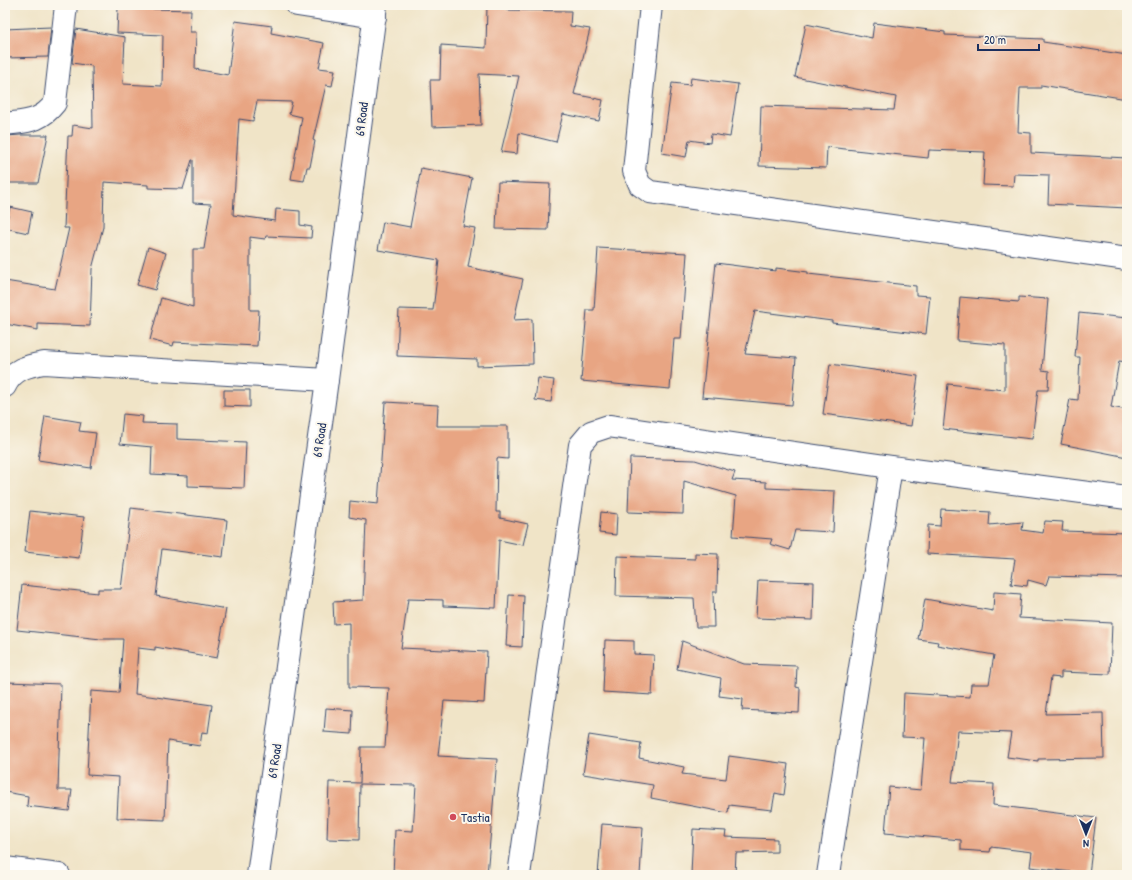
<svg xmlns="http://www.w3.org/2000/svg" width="1132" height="880" font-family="'Patrick Hand',sans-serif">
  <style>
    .building { fill: #e8a583 }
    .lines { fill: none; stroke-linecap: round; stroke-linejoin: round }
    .minor-casing { stroke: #3b4a6e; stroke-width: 24 }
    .minor { stroke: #fff; stroke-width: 22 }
    .poi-dot { fill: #d1495b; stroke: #fbf7ec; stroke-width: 1.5 }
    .labels { text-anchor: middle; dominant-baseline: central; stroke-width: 4; stroke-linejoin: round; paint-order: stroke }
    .street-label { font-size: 13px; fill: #1b2f5e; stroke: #fbf7ec }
    .poi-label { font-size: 13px; fill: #1b2f5e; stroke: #fbf7ec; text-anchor: start }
  </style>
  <rect width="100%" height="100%" fill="#fbf7ec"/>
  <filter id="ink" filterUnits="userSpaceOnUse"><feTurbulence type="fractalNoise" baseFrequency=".025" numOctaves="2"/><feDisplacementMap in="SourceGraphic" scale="8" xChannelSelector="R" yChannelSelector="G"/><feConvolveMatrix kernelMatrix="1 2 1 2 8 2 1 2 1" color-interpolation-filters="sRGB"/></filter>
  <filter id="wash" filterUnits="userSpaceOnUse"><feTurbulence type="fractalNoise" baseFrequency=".012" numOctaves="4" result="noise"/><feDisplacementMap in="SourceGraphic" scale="16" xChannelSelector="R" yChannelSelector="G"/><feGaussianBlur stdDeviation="0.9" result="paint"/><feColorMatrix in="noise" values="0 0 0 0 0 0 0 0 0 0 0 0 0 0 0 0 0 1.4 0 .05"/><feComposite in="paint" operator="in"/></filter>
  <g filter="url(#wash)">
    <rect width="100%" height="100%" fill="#f0e4c7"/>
    <g id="blocks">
      <g class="building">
        <path d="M 487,5 L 506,5 L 506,10 L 571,11 L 570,26 L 590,29 L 574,94 L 603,100 L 599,121 L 563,114 L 556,142 L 519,133 L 517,154 L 501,152 L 519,76 L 479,74 L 481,125 L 432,127 L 430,80 L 440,80 L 441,45 L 486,48 Z"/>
        <path d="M 118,8 L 191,10 L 190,32 L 196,32 L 195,69 L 228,75 L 235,21 L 272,26 L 271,33 L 324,43 L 319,68 L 335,70 L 332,86 L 326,85 L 313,140 L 315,141 L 310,167 L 307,167 L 304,181 L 291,179 L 302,117 L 289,114 L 292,102 L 257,101 L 253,121 L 239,119 L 233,215 L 275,221 L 276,209 L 300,211 L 300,225 L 312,227 L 311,238 L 266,236 L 265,239 L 250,237 L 250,310 L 259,310 L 257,346 L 174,342 L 173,346 L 150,340 L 161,298 L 193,307 L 193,249 L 204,249 L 211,204 L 193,203 L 193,160 L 192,160 L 183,189 L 148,188 L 148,185 L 104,182 L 103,227 L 92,269 L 90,326 L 38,324 L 38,330 L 5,324 L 5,281 L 55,289 L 69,228 L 64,228 L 68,136 L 72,136 L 73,125 L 93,128 L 92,66 L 72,63 L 76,29 L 125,37 L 123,84 L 162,86 L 163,35 L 117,33 Z"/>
        <path d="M 874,23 L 945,32 L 945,35 L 1043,39 L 1043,42 L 1127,55 L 1127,99 L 1041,85 L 1041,88 L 1020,88 L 1018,132 L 1031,133 L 1031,153 L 1127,158 L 1127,208 L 1048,204 L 1049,175 L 1014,174 L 1013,186 L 983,185 L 985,152 L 929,150 L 928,158 L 827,147 L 826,168 L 759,166 L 761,106 L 894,110 L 896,97 L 795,77 L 806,24 L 872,38 Z"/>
        <path d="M 51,27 L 48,57 L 5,58 L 5,29 Z"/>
        <path d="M 691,78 L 738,84 L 730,137 L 711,134 L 710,143 L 689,140 L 686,157 L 662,153 L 672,83 L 690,85 Z"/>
        <path d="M 20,135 L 48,135 L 38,183 L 5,183 L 6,136 Z"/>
        <path d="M 421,168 L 472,178 L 463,226 L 475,228 L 468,267 L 523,279 L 514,320 L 532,319 L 533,364 L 477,366 L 477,359 L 397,356 L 399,309 L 433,310 L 439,260 L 378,250 L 383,222 L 410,227 Z"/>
        <path d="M 498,182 L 550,184 L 548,230 L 496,229 Z"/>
        <path d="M 10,207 L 32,212 L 28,233 L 5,228 Z"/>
        <path d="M 148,247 L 166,253 L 155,290 L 137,285 Z"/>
        <path d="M 598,248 L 687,253 L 681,339 L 674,339 L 670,389 L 581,381 L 587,310 L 594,310 Z"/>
        <path d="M 716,263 L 776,271 L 776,268 L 808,272 L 808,274 L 916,286 L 916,295 L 930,296 L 926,334 L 832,323 L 832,321 L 755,311 L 745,354 L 796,358 L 792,405 L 702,397 Z"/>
        <path d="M 960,297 L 1019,302 L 1019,297 L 1048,299 L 1042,370 L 1049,371 L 1048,390 L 1038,390 L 1032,439 L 943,429 L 948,384 L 1005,390 L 1005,345 L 957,341 Z"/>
        <path d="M 1079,313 L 1127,318 L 1127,362 L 1119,361 L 1111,407 L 1127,410 L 1127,457 L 1061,444 L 1070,399 L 1078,400 L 1080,357 L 1075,357 Z"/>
        <path d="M 830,364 L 918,376 L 911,426 L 823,414 Z"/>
        <path d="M 538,378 L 554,380 L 551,402 L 535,400 Z"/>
        <path d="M 224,390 L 250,390 L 250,407 L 224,406 Z"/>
        <path d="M 385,402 L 438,405 L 437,426 L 508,426 L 508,459 L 497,458 L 496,512 L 500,512 L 500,518 L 528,524 L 523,545 L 499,540 L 496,608 L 443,606 L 443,600 L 408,599 L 401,648 L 487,652 L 484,703 L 444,701 L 438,756 L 497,759 L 487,875 L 393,875 L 395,830 L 413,831 L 416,785 L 360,784 L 359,840 L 327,839 L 329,782 L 360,783 L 361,747 L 385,747 L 389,688 L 349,687 L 349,623 L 334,624 L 333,602 L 363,600 L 366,520 L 349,517 L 350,501 L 378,504 Z"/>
        <path d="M 123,414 L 143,416 L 142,423 L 177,424 L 177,439 L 246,442 L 244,488 L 188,486 L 188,476 L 151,474 L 152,447 L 120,444 Z"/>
        <path d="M 45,416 L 81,422 L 79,431 L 96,433 L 91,468 L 38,460 Z"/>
        <path d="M 630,458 L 695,460 L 735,472 L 732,480 L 766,482 L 766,488 L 835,491 L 833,532 L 795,530 L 790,550 L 770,544 L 772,539 L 733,536 L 736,496 L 684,481 L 683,514 L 628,512 Z"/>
        <path d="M 131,508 L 227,520 L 223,557 L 162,549 L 156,596 L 226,609 L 217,658 L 155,647 L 155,650 L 138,648 L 135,694 L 212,705 L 208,733 L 202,732 L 200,746 L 168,741 L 165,820 L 117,818 L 119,777 L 87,775 L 91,691 L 119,693 L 123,639 L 101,639 L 17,630 L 22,585 L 98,593 L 98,589 L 121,589 Z"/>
        <path d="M 941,509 L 990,512 L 989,525 L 1023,522 L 1022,530 L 1043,533 L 1045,521 L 1063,522 L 1062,531 L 1127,533 L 1127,578 L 1049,576 L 1046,585 L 1028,580 L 1027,586 L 1011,584 L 1015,559 L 927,554 L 928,525 L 940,526 Z"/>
        <path d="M 30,511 L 84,517 L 79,558 L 25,552 Z"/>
        <path d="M 601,512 L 617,514 L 616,535 L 599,533 Z"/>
        <path d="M 695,553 L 718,554 L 717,592 L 713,592 L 714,627 L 696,627 L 694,598 L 616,596 L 617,556 L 695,559 Z"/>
        <path d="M 758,580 L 814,582 L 813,620 L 756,618 Z"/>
        <path d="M 994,592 L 1021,594 L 1019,618 L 1112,623 L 1110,674 L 1061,672 L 1061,678 L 1051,677 L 1046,714 L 1103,713 L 1104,758 L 1038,759 L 1038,761 L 1007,757 L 1011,733 L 958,731 L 952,782 L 994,784 L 993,805 L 1096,818 L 1089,874 L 1030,867 L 1032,852 L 991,847 L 990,852 L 961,850 L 961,840 L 885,833 L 889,787 L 921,790 L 925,738 L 902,737 L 904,693 L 970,697 L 971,684 L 989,684 L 994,655 L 937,645 L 938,642 L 918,639 L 925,599 L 993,611 Z"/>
        <path d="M 509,595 L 524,596 L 522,647 L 506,646 Z"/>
        <path d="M 605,640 L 634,641 L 634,654 L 654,655 L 652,695 L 603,692 Z"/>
        <path d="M 682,641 L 744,664 L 797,666 L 796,687 L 800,688 L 799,713 L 742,710 L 743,699 L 719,696 L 721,678 L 677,669 Z"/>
        <path d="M 7,682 L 61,684 L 58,790 L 72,790 L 69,811 L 27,806 L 28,796 L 5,792 Z"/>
        <path d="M 326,708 L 353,710 L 352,734 L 324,732 Z"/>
        <path d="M 589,735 L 641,743 L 639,758 L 684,767 L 682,774 L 726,779 L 729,756 L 788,764 L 784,795 L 775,793 L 772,810 L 729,805 L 728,813 L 651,798 L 653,785 L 583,774 Z"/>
        <path d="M 602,824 L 643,827 L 640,875 L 598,875 Z"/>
        <path d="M 693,829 L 726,831 L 725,837 L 777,839 L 777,852 L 736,853 L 735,875 L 691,875 Z"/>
      </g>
    </g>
  </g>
  <g filter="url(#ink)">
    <use href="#blocks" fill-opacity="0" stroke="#3b4a6e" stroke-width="1"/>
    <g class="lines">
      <g class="minor-casing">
        <g id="minor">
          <path d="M 297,5 L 375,17"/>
          <path d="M 651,5 L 634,171 L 640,185 L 650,192 L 1127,259"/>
          <path d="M 5,124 C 28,121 40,122 55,103 L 66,5"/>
          <path d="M 5,386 C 13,369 27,366 44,363 L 327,380"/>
          <path d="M 5,868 L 59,875"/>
          <path d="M 258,875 L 327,380 L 376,5"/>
          <path d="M 519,875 L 580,445 L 591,432 L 609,426 L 891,467 L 1127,498"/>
          <path d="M 828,875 L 891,467"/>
        </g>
      </g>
      <use href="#minor" class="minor"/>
    </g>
  </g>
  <circle class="poi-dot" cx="453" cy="817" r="4"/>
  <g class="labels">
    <g class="street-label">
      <text transform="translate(361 119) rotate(-83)">69 Road</text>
      <text transform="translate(319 440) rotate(-82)">69 Road</text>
      <text transform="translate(274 761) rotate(-82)">69 Road</text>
    </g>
    <g class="poi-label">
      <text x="461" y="817">Tastia</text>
    </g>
  </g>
  <rect width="1132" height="880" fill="none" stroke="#fbf7ec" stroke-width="20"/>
  <g transform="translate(1086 834) rotate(180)" stroke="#fbf7ec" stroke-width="3" paint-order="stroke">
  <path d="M0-3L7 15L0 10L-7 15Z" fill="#1b2f5e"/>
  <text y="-6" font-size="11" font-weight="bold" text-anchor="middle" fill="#1b2f5e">N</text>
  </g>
  <path d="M978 44v6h61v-6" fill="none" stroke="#1b2f5e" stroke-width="2"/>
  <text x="984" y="44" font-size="12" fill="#1b2f5e" stroke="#fbf7ec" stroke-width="3" paint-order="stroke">20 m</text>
</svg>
